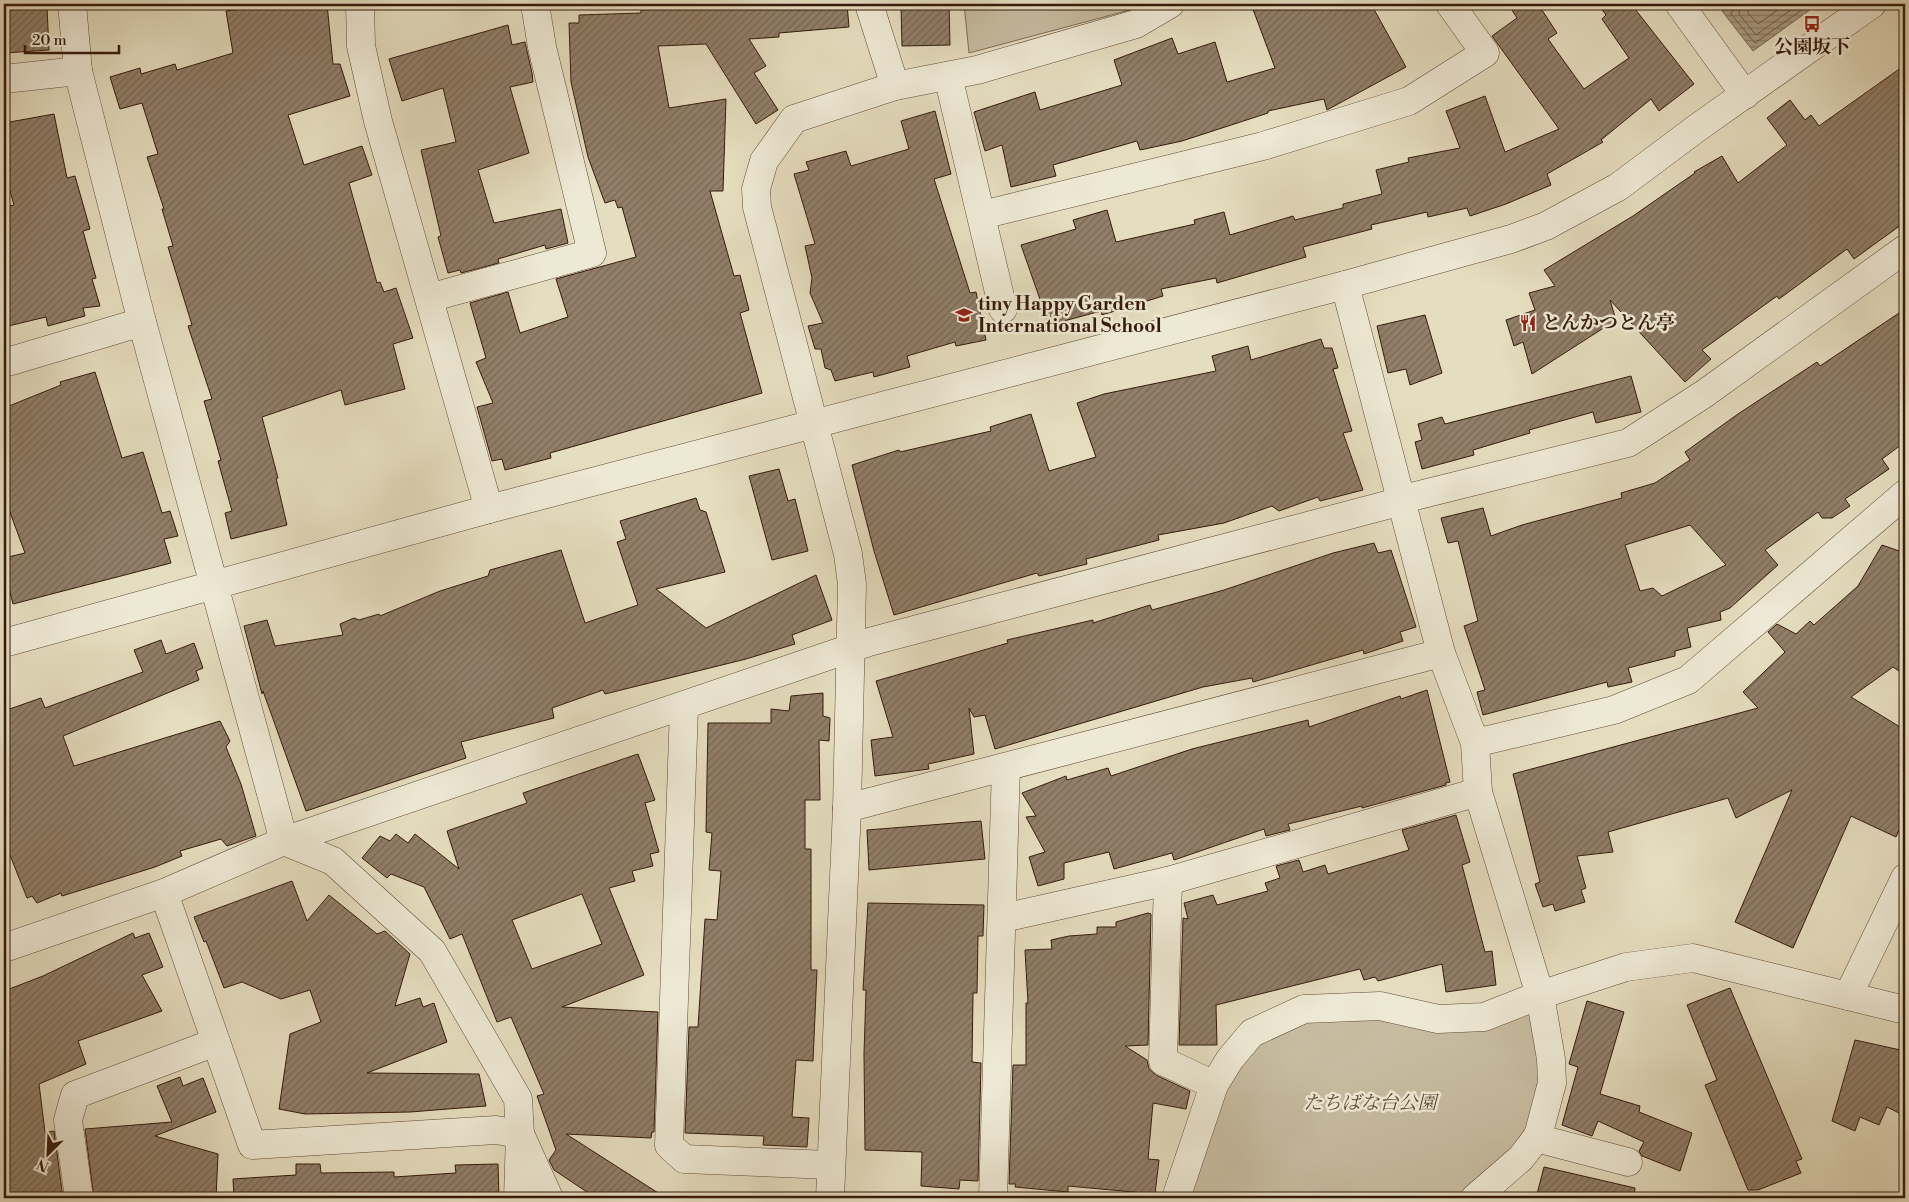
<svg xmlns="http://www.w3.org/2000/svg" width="1909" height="1202" font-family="'Libre Bodoni','Noto Serif JP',serif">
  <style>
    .green { fill: #c7bca1; stroke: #7e6b56 }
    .water { fill: url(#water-rules); stroke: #7b6753 }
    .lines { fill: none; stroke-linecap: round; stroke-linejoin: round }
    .shore { stroke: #6f5a47; stroke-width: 1 }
    .building { fill: url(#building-hatch); stroke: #351a0c; fill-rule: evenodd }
    .minor-casing { stroke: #614b39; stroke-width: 29 }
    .minor { stroke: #eee9d5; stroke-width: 28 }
    .labels { text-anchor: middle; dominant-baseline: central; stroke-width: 5; stroke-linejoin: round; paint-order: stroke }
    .poi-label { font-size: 19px; font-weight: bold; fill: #351a0c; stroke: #eee9d5; text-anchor: start }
    .park-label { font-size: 19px; font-style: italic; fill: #614b39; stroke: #eee9d5 }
  </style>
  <defs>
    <pattern id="water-rules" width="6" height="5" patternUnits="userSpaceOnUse" patternTransform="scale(1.25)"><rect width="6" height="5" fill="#a99b82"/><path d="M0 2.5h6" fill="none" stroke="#8a7e69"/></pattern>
    <pattern id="building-hatch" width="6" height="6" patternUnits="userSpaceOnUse" patternTransform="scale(1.25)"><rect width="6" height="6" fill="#917f69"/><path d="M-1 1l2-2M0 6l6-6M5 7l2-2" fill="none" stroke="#776755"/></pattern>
  </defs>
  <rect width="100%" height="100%" fill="#e5ddbf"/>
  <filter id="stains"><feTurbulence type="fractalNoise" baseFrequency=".004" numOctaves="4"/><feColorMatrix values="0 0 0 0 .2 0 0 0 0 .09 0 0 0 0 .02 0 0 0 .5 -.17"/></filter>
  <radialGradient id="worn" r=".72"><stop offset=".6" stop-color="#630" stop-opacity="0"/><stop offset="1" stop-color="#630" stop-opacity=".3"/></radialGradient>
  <g class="green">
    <path d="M 964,4 L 1141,4 L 1130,10 L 969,53 Z"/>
    <path d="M 1540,995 L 1538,1136 L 1475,1198 L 1176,1198 L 1230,1059 L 1304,1009 L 1438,1019 Z"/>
  </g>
  <path class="water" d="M 1732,4 L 1818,4 L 1753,51 L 1722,11 Z"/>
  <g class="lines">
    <g class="shore">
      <path d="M 1735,4 L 1731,14 L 1755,43 L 1810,4"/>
      <path d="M 1741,4 L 1739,14 L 1756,35 L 1799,4"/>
      <path d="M 1749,4 L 1748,13 L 1758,24 L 1786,4"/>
    </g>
  </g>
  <g class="building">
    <path d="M 274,4 L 327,4 L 333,64 L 340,64 L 350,96 L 288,115 L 304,165 L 362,146 L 372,175 L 349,183 L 377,283 L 380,282 L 384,292 L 396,288 L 413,338 L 393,344 L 405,389 L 345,405 L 341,390 L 262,417 L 278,478 L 276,478 L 287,525 L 231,539 L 225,513 L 232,511 L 218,461 L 221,460 L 204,401 L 212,399 L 188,326 L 192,325 L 168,247 L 173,246 L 162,209 L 164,209 L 147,157 L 158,154 L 142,103 L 120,109 L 110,77 L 140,68 L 141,74 L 175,64 L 177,70 L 233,53 L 226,11 Z"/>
    <path d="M 653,4 L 847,4 L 849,27 L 779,33 L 779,37 L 749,39 L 766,66 L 754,73 L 778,110 L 756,124 L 706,44 L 658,46 L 669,108 L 726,99 L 723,191 L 710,191 L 734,276 L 740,275 L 749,310 L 740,313 L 762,393 L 550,453 L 551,458 L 505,470 L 502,459 L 492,461 L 477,407 L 493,403 L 476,362 L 486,358 L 470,303 L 508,292 L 520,333 L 568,317 L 556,279 L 636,257 L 622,207 L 618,208 L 615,200 L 605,203 L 588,157 L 571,82 L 569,23 L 579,23 L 579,15 L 641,13 L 641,10 L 654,9 Z"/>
    <path d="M 1251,4 L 1371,4 L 1406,67 L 1327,110 L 1324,99 L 1268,111 L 1268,113 L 1182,141 L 1140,150 L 1137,141 L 1053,165 L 1056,176 L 1011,187 L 1002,145 L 985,151 L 974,112 L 1035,92 L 1040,110 L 1122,85 L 1114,60 L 1172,38 L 1178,54 L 1215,42 L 1227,82 L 1275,68 Z"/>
    <path d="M 1508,4 L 1538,4 L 1557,33 L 1548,39 L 1584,89 L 1629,58 L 1602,19 L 1606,15 L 1598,4 L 1631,4 L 1694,84 L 1659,111 L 1651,99 L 1601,140 L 1603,142 L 1547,174 L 1551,185 L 1506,204 L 1470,216 L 1467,208 L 1428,217 L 1427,212 L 1371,225 L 1372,229 L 1303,247 L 1306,257 L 1217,283 L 1216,278 L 1161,289 L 1163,296 L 1102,315 L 1101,311 L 1049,325 L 1021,245 L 1076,229 L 1073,220 L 1107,210 L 1116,242 L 1195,224 L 1194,220 L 1224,212 L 1230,235 L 1293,216 L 1295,220 L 1343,208 L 1343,204 L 1382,194 L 1376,170 L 1409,162 L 1408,158 L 1460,148 L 1446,111 L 1485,96 L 1505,152 L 1559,129 L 1492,36 L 1517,18 Z"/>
    <path d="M 949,5 L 950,45 L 902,46 L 901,6 Z"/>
    <path d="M 47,7 L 49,50 L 4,53 L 4,10 Z"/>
    <path d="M 508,25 L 512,45 L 525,42 L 532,73 L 533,82 L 510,87 L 529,153 L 478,170 L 494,223 L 561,209 L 568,243 L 546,249 L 545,245 L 498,259 L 499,263 L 461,273 L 460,270 L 448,273 L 438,237 L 441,236 L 421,150 L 456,142 L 443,88 L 402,101 L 389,59 Z"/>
    <path d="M 1905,65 L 1905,222 L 1854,259 L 1847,249 L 1779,299 L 1777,296 L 1702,350 L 1711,359 L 1685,382 L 1610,300 L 1616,320 L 1532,374 L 1523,342 L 1514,346 L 1506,320 L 1535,310 L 1529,293 L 1555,286 L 1544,270 L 1633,216 L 1695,173 L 1694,172 L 1722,156 L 1738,183 L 1787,145 L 1767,118 L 1790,100 L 1805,120 L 1811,115 L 1819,126 Z"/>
    <path d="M 935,111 L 951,174 L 934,179 L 970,293 L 976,292 L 986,340 L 956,346 L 955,342 L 907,356 L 910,367 L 874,377 L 873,372 L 835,381 L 831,370 L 825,368 L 821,349 L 815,349 L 808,326 L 823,323 L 810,293 L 812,278 L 805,246 L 815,244 L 794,174 L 809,170 L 806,162 L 846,151 L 851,166 L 909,149 L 901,121 Z"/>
    <path d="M 54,114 L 67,178 L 75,176 L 90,229 L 83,231 L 96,278 L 92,279 L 100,306 L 83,308 L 85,316 L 48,326 L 46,317 L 4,327 L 4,207 L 14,205 L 5,174 L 10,172 L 4,139 L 4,123 Z"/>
    <path d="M 1905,309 L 1905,442 L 1882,459 L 1889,469 L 1845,499 L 1850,506 L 1832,518 L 1822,518 L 1818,512 L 1765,550 L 1778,565 L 1730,608 L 1720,612 L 1721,620 L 1687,628 L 1691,647 L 1675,651 L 1675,656 L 1628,668 L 1632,682 L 1608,687 L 1607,682 L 1483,715 L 1477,692 L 1485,690 L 1464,626 L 1478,621 L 1458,541 L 1448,543 L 1441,518 L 1483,508 L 1491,536 L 1522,525 L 1622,498 L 1621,493 L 1655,483 L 1690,460 L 1685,452 L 1738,414 L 1817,362 L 1820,366 ZM 1690,525 L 1726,565 L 1662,596 L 1653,588 L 1640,591 L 1625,545 Z"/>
    <path d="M 1425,315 L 1442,373 L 1410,385 L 1406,369 L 1388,373 L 1377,326 Z"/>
    <path d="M 1321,339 L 1324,348 L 1332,348 L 1338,368 L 1333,369 L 1352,431 L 1343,433 L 1363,490 L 1320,501 L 1318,497 L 1279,511 L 1272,506 L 1224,523 L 1158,535 L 1159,540 L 1086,559 L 1087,564 L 1039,576 L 1037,573 L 894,615 L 874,551 L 852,465 L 899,450 L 900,452 L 991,431 L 990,427 L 1031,414 L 1049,471 L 1096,457 L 1077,403 L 1104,394 L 1216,371 L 1212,356 L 1248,346 L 1251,360 Z"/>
    <path d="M 95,372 L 122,458 L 143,452 L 162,513 L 170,511 L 178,536 L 164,539 L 171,563 L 13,604 L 4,568 L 4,558 L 25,553 L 4,496 L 4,408 L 61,385 L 60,382 Z"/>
    <path d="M 1631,376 L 1641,412 L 1596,423 L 1593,412 L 1529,430 L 1530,433 L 1473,450 L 1474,455 L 1422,469 L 1415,442 L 1422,440 L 1418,424 L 1442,417 L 1445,424 Z"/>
    <path d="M 779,469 L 788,501 L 795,499 L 808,551 L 772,560 L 749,476 Z"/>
    <path d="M 696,498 L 700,510 L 706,512 L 725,572 L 656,589 L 706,628 L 816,575 L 832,620 L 792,635 L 795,644 L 746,659 L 605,694 L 603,690 L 552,708 L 554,718 L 461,742 L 466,758 L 306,811 L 263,691 L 262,694 L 244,626 L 267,620 L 275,646 L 343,635 L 340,624 L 354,618 L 359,620 L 379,614 L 380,616 L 440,591 L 488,576 L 490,570 L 561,550 L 585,623 L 638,605 L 617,542 L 626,539 L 620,521 Z"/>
    <path d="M 1374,543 L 1378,553 L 1391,550 L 1416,627 L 1400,632 L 1403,641 L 1364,654 L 1363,650 L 1253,682 L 1252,678 L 1203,687 L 995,749 L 985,715 L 974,717 L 969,708 L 974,754 L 928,764 L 929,769 L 875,776 L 871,740 L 893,737 L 876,681 L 1008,643 L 1007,640 L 1093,620 L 1093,623 L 1150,605 L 1152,610 L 1224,590 L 1333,553 Z"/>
    <path d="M 1882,545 L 1905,553 L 1905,675 L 1893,667 L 1851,697 L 1905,730 L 1905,817 L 1896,837 L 1851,816 L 1793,948 L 1735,922 L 1792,790 L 1736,818 L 1728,798 L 1608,832 L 1613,852 L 1577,856 L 1586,888 L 1581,890 L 1585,902 L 1555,911 L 1553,904 L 1543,907 L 1535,884 L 1540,882 L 1513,774 L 1758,708 L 1743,692 L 1785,652 L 1768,632 L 1777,624 L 1796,634 L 1810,621 L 1814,625 L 1858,586 Z"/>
    <path d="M 161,640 L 166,654 L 194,643 L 203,668 L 196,671 L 199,680 L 63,736 L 74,766 L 220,721 L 230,741 L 226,747 L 241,784 L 256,836 L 227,846 L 221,839 L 180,851 L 182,856 L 155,867 L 62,896 L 61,893 L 37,903 L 32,896 L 27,898 L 4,840 L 4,711 L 41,698 L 45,708 L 143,672 L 134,650 Z"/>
    <path d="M 1427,690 L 1450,782 L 1446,783 L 1446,785 L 1362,808 L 1362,806 L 1288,824 L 1290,830 L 1266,836 L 1264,829 L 1174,860 L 1172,853 L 1114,869 L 1109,852 L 1064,863 L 1064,879 L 1038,886 L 1029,857 L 1045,852 L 1026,817 L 1036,816 L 1022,793 L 1066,776 L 1067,780 L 1108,768 L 1111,776 L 1192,749 L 1308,720 L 1309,727 L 1400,696 L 1401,699 Z"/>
    <path d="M 823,693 L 823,716 L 830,718 L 829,741 L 819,740 L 820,800 L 805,800 L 805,849 L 811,849 L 811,970 L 817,970 L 813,1061 L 796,1060 L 792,1117 L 809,1118 L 807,1147 L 763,1145 L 764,1136 L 685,1133 L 689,1027 L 698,1027 L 705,919 L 717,920 L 721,871 L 709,870 L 712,833 L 706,832 L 708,723 L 771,723 L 771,709 L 789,711 L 791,696 Z"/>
    <path d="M 638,754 L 655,800 L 645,803 L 659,852 L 650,854 L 653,866 L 632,871 L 635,881 L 609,888 L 644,975 L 562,1007 L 658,1012 L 654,1132 L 652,1132 L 651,1138 L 566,1134 L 666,1198 L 596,1198 L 554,1170 L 549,1160 L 556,1150 L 537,1096 L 544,1094 L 511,1017 L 497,1022 L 462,934 L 450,939 L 424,887 L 391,874 L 387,878 L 362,858 L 380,836 L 390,841 L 396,834 L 408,843 L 415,834 L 459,869 L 447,831 L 527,803 L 523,793 ZM 582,894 L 602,944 L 532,969 L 512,920 Z"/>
    <path d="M 1456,815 L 1470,862 L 1462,865 L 1485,952 L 1492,951 L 1496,985 L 1446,992 L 1442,964 L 1378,981 L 1375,977 L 1364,980 L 1360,969 L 1216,1005 L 1217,1045 L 1179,1045 L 1183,918 L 1188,919 L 1184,903 L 1213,895 L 1217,905 L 1268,891 L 1265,883 L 1280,878 L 1276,866 L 1299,860 L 1303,872 L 1325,865 L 1328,874 L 1409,850 L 1402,830 Z"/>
    <path d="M 981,821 L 985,859 L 869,870 L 867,830 Z"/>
    <path d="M 292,881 L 307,921 L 329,895 L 377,934 L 385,931 L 410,954 L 395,1006 L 420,998 L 423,1007 L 434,1003 L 447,1042 L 367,1073 L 479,1074 L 486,1106 L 410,1112 L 305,1114 L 279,1109 L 290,1034 L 321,1022 L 310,990 L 281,999 L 242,982 L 224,988 L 206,941 L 204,942 L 194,917 Z"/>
    <path d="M 868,903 L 984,905 L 983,936 L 978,936 L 977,993 L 973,993 L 972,1062 L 981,1063 L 978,1181 L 960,1180 L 959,1189 L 921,1186 L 922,1152 L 865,1150 L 864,1054 L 866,990 L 863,990 Z"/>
    <path d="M 1148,913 L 1151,914 L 1148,1045 L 1125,1046 L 1147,1060 L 1149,1069 L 1156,1075 L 1190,1091 L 1186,1109 L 1153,1103 L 1148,1159 L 1159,1160 L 1155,1194 L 1068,1186 L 1068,1192 L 1015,1187 L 1016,1184 L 1009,1184 L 1013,1065 L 1026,1065 L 1026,1003 L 1028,1003 L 1025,950 L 1052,949 L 1051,940 L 1069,936 L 1097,934 L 1097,927 L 1116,927 L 1116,922 Z"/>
    <path d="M 133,933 L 135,938 L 149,933 L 163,967 L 142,975 L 162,1011 L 78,1041 L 86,1064 L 39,1084 L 45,1132 L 54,1131 L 63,1198 L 9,1198 L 4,1165 L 4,991 L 43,976 Z"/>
    <path d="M 1730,988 L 1802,1159 L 1796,1161 L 1801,1173 L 1758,1190 L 1748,1190 L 1705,1085 L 1717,1080 L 1687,1005 Z"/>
    <path d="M 1587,1001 L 1624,1012 L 1600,1094 L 1640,1106 L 1639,1112 L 1692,1133 L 1680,1171 L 1642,1156 L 1639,1151 L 1644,1142 L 1598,1121 L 1592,1136 L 1562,1125 L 1578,1067 L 1569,1064 Z"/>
    <path d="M 1855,1040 L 1905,1051 L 1905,1116 L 1887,1107 L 1879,1125 L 1860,1117 L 1855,1131 L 1832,1121 Z"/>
    <path d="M 180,1077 L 183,1086 L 203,1078 L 216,1112 L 155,1136 L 218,1154 L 216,1198 L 94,1198 L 85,1129 L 172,1122 L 157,1086 Z"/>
    <path d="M 296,1164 L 320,1164 L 321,1173 L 394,1172 L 394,1177 L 456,1173 L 455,1165 L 498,1164 L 499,1198 L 234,1198 L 233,1179 L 296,1175 Z"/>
    <path d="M 1544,1167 L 1635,1188 L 1634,1198 L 1536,1198 Z"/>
  </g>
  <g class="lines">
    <g class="minor-casing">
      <g id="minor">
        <path d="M 72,4 L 78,71 L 142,322 L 284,841 L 333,861 L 432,951 L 518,1099 L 520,1134 L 518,1198"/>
        <path d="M 360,4 L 361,46 L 378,121 L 489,509"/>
        <path d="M 869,4 L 895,86"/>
        <path d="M 1682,4 L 1680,5 L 1745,95"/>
        <path d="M 948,76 L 1003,309"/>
        <path d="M 4,79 L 78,71"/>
        <path d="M 982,215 L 1263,146 L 1409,101 L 1485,53 L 1450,4"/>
        <path d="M 1345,285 L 1441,653 L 1475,743 L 1478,792 L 1540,995 L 1551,1059 L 1552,1083 L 1538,1136 L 1521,1158 L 1475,1198"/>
        <path d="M 429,298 L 592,253 L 542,47 L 535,4"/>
        <path d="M 4,363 L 142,322"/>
        <path d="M 4,643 L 489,509 L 1345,285 L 1511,239 L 1546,226 L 1618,187 L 1697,128 L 1872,4"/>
        <path d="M 684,707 L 669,1145 L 684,1159 L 831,1165"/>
        <path d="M 1475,743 L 1614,710 L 1688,680 L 1905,494"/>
        <path d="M 847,808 L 1441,653"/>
        <path d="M 1168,881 L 1163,1061 L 1214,1085"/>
        <path d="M 164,893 L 252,1145 L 496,1130 L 520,1134 L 549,1198"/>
        <path d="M 1003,918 L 1168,881 L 1478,792"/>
        <path d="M 4,948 L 164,893 L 284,841 L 869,642 L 1402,501 L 1415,496 L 1628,443 L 1704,394 L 1905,249"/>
        <path d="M 1848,996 L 1905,878"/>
        <path d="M 1536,1138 L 1628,1162"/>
        <path d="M 79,1198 L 68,1120 L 75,1095 L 216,1042"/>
        <path d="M 830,1198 L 847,808 L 852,584 L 848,554 L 757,207 L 756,189 L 764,161 L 794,119 L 895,86 L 977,70 L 1136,24 L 1170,4"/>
        <path d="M 993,1198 L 1006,767"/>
        <path d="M 1176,1198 L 1214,1085 L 1230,1059 L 1252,1033 L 1304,1009 L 1380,1006 L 1438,1019 L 1484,1017 L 1540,995 L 1626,967 L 1693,958 L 1905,1010"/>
      </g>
    </g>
    <use href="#minor" class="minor"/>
  </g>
  <defs>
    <g id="bus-bare" transform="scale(1.35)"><path d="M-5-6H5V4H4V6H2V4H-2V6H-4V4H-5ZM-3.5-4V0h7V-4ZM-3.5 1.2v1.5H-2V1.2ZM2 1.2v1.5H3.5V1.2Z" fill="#8f2418" stroke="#eee9d5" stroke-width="2.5" paint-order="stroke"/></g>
    <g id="school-bare" transform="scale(1.35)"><path d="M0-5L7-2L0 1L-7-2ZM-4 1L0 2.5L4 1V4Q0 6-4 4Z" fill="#8f2418" stroke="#eee9d5" stroke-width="2.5" paint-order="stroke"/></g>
    <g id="restaurant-bare" transform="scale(1.35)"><path d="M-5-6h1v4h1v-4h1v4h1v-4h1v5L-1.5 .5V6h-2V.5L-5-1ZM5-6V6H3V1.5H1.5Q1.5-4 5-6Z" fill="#8f2418" stroke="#eee9d5" stroke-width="2.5" paint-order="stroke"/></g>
  </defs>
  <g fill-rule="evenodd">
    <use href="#bus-bare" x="1812" y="24"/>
    <use href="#school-bare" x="964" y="315"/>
    <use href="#restaurant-bare" x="1528" y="323"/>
  </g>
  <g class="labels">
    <g class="poi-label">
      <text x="1812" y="47" text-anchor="middle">公園坂下</text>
      <text x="978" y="304">tiny Happy Garden<tspan x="978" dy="22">International School</tspan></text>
      <text x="1542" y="323">とんかつとん亭</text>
    </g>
    <g class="park-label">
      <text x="1370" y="1103">たちばな台公園</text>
    </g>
  </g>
  <rect width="1909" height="1202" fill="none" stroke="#e5ddbf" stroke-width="20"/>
  <rect x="5" y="5" width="1899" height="1192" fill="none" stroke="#351a0c" stroke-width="2.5"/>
  <rect x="10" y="10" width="1889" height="1182" fill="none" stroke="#351a0c"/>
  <g transform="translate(48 1154) rotate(204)" stroke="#eee9d5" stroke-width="4" paint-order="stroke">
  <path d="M0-4L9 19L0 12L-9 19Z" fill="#351a0c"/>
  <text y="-8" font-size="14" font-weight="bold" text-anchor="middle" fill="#351a0c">N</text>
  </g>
  <path d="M25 45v8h94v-8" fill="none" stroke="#351a0c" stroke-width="2.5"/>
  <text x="32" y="45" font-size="15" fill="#351a0c" stroke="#eee9d5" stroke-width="4" paint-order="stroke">20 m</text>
  <rect width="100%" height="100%" filter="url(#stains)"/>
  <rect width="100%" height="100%" fill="url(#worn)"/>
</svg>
